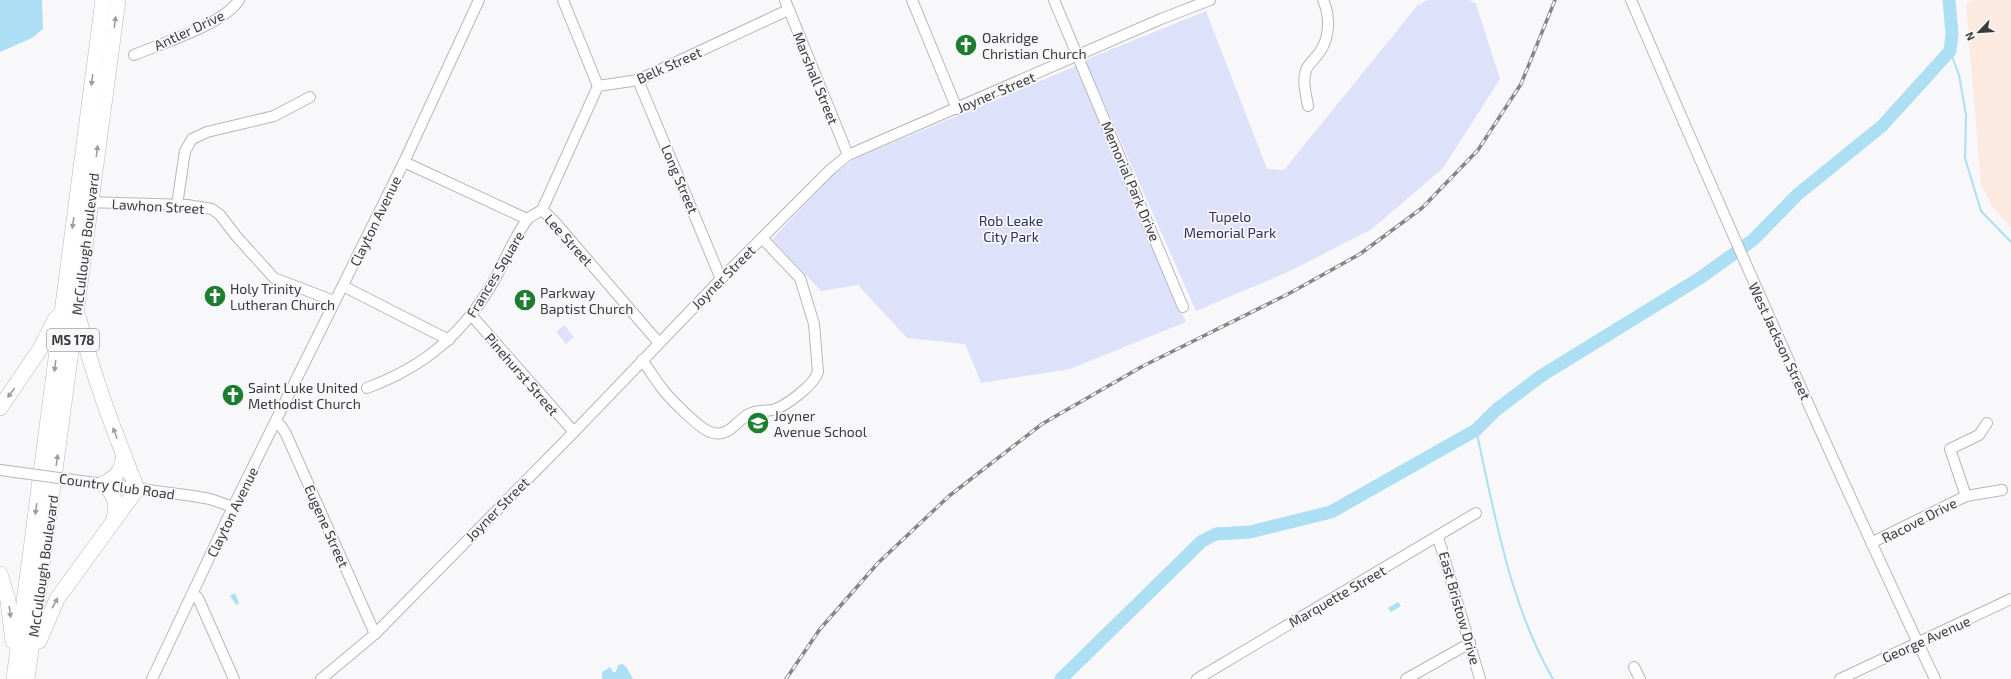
<svg xmlns="http://www.w3.org/2000/svg" width="2011" height="679" font-family="'Exo 2',sans-serif">
  <style>
    .industrial { fill: #fceae0 }
    .green { fill: #dee1fa }
    .water { fill: #addff4 }
    .lines { fill: none; stroke-linecap: round; stroke-linejoin: round }
    .stream { stroke: #addff4; stroke-width: 2 }
    .river { stroke: #addff4; stroke-width: 13 }
    .minor-casing { stroke: #b7b7b9; stroke-width: 12 }
    .highway-casing { stroke: #b7b7b9; stroke-width: 16 }
    .minor { stroke: #fff; stroke-width: 10 }
    .highway { stroke: #fff; stroke-width: 15 }
    .rail-casing { stroke: #858586; stroke-width: 3.5 }
    .rail { stroke: #f8f8fa; stroke-width: 2; stroke-dasharray: 6; stroke-linecap: butt }
    .minor-bridge-casing { stroke: #b7b7b9; stroke-width: 12; stroke-linecap: butt }
    .minor-bridge { stroke: #fff; stroke-width: 10 }
    .oneway { fill: #9c9d9d }
    .labels { text-anchor: middle; dominant-baseline: central; stroke-width: 3.5; stroke-linejoin: round; paint-order: stroke }
    .shield { fill: #f8f8fa; stroke: #737474; stroke-width: 1 }
    .shield-label { font-size: 13px; font-weight: bold; fill: #3a3b3b }
    .street-label { font-size: 14px; fill: #3a3b3b; stroke: #f8f8fa }
    .poi-label { font-size: 14px; fill: #3a3b3b; stroke: #f8f8fa; text-anchor: start }
    .park-label { font-size: 14px; fill: #2d2e61; stroke: #f8f8fa }
  </style>
  <rect width="100%" height="100%" fill="#f8f8fa"/>
  <path class="industrial" d="M 1974,0 L 2011,0 L 2011,228 L 1992,206 L 1981,184 L 1966,4 Z"/>
  <g class="green">
    <path d="M 1428,0 L 1469,0 L 1476,4 L 1500,79 L 1443,168 L 1372,229 L 1290,271 L 1196,311 L 1085,60 L 1206,11 L 1267,169 L 1284,170 L 1417,6 Z"/>
    <path d="M 1076,66 L 1186,322 L 1070,369 L 981,383 L 965,344 L 907,338 L 858,285 L 821,291 L 772,239 L 832,176 L 854,159 Z"/>
    <path d="M 564,325 L 574,337 L 566,344 L 556,332 Z"/>
  </g>
  <g class="water">
    <path d="M 0,0 L 42,0 L 43,29 L 32,38 L 0,52 Z"/>
    <path d="M 235,593 L 239,603 L 236,605 L 230,596 Z"/>
    <path d="M 1398,602 L 1401,606 L 1391,612 L 1388,608 Z"/>
    <path d="M 623,664 L 627,668 L 633,679 L 602,679 L 602,672 L 610,667 L 613,672 L 616,672 L 618,665 Z"/>
  </g>
  <g class="lines">
    <g class="stream">
      <path d="M 1950,51 L 1959,75 L 1966,115 L 1965,158 L 1981,211 L 2011,242"/>
      <path d="M 1476,430 C 1495,514 1509,603 1553,679"/>
    </g>
    <path class="river" d="M 1061,679 L 1202,541 L 1216,534 L 1250,532 L 1331,512 L 1476,430 L 1496,410 L 1541,376 L 1700,278 L 1753,240 L 1798,194 L 1882,126 L 1950,51 L 1952,34 L 1949,0"/>
    <g class="minor-casing">
      <g id="minor">
        <path d="M 563,0 L 598,86"/>
        <path d="M 785,0 L 848,155"/>
        <path d="M 912,0 L 957,109"/>
        <path d="M 1054,0 L 1183,307"/>
        <path d="M 1631,0 C 1729,228 1829,455 1935,679"/>
        <path d="M 134,55 C 162,43 223,25 239,0"/>
        <path d="M 638,80 L 721,279"/>
        <path d="M 1308,106 C 1306,94 1302,82 1306,70 C 1309,63 1317,57 1321,50 C 1330,36 1330,15 1323,0"/>
        <path d="M 404,162 L 527,219"/>
        <path d="M 85,202 L 187,205 L 212,209 L 220,215 L 237,237 L 274,278 L 334,301"/>
        <path d="M 177,205 L 185,151 L 192,139 L 207,132 L 274,116 L 310,97"/>
        <path d="M 542,210 L 554,221 L 659,343"/>
        <path d="M 343,286 L 449,340"/>
        <path d="M 472,316 L 574,432"/>
        <path d="M 642,360 C 649,369 654,378 661,387 C 668,397 699,428 710,432 C 728,439 736,421 749,414 C 758,409 767,412 776,409 C 788,404 814,385 818,372 L 814,324 L 800,278 L 762,238"/>
        <path d="M 367,388 C 426,366 464,333 495,279 C 504,262 516,234 527,220 C 530,216 537,213 542,210 L 598,86 L 638,80 L 788,10"/>
        <path d="M 276,421 L 281,426 L 286,434 L 375,634"/>
        <path d="M 0,470 L 15,472"/>
        <path d="M 81,481 L 193,496 L 210,499 L 233,507"/>
        <path d="M 1966,496 L 1950,449 L 1979,435 L 1987,423"/>
        <path d="M 1438,537 L 1480,679"/>
        <path d="M 1871,543 L 1966,496 L 2002,490"/>
        <path d="M 193,594 L 198,598 L 234,679"/>
        <path d="M 1634,667 L 1640,679"/>
        <path d="M 152,679 L 233,507 L 404,162 L 479,0"/>
        <path d="M 321,679 L 375,634 L 574,432 L 721,279 L 830,170 L 848,155 L 1161,19 L 1210,0"/>
        <path d="M 1197,679 L 1476,513"/>
        <path d="M 1406,679 L 1470,643"/>
        <path d="M 1840,679 L 2011,599"/>
      </g>
    </g>
    <g class="highway-casing">
      <g id="highway">
        <path d="M 0,408 L 40,349 L 56,318"/>
        <path d="M 114,519 C 118,503 115,495 103,484 C 117,477 122,471 124,455"/>
        <path d="M 0,574 L 8,600 L 13,641"/>
        <path d="M 39,641 L 57,599 L 137,489 C 115,433 93,377 79,319"/>
        <path d="M 14,679 L 103,0"/>
        <path d="M 27,679 L 118,0"/>
      </g>
    </g>
    <use href="#minor" class="minor"/>
    <use href="#highway" class="highway"/>
    <g class="rail-casing">
      <path id="rail" d="M 786,679 L 820,629 L 878,563 L 949,496 L 1042,424 L 1143,366 L 1290,293 L 1360,254 L 1422,208 L 1478,150 L 1521,84 L 1555,0"/>
    </g>
    <use href="#rail" class="rail"/>
    <g class="minor-bridge-casing">
      <path id="minor-bridge" d="M 15,472 L 81,481"/>
    </g>
    <use href="#minor-bridge" class="minor-bridge"/>
  </g>
  <defs><path id="oneway-solid" d="M-6-.8H1V-3.2L6.5 0L1 3.2V.8H-6Z"/></defs>
  <g class="oneway">
    <use href="#oneway-solid" transform="translate(115 22) rotate(-82)"/>
    <use href="#oneway-solid" transform="translate(92 80) rotate(98)"/>
    <use href="#oneway-solid" transform="translate(97 151) rotate(-83)"/>
    <use href="#oneway-solid" transform="translate(73 223) rotate(98)"/>
    <use href="#oneway-solid" transform="translate(55 366) rotate(97)"/>
    <use href="#oneway-solid" transform="translate(11 393) rotate(126)"/>
    <use href="#oneway-solid" transform="translate(115 433) rotate(-111)"/>
    <use href="#oneway-solid" transform="translate(57 460) rotate(-82)"/>
    <use href="#oneway-solid" transform="translate(36 509) rotate(97)"/>
    <use href="#oneway-solid" transform="translate(55 603) rotate(-61)"/>
    <use href="#oneway-solid" transform="translate(10 612) rotate(82)"/>
  </g>
  <defs>
    <g id="church-disc" transform="scale(1.15)"><circle r="9.5" fill="#1e7e2f" stroke="#f8f8fa"/><path d="M-1.2-6h2.4v3.5h3.3v2.4h-3.3V6h-2.4V-.1h-3.3v-2.4h3.3Z" fill="#fff"/></g>
    <g id="school-disc" transform="scale(1.15)"><circle r="9.5" fill="#1e7e2f" stroke="#f8f8fa"/><path d="M0-5L7-2L0 1L-7-2ZM-4 1L0 2.5L4 1V4Q0 6-4 4Z" fill="#fff"/></g>
  </defs>
  <g fill-rule="evenodd">
    <use href="#church-disc" x="966" y="45"/>
    <use href="#church-disc" x="215" y="296"/>
    <use href="#church-disc" x="525" y="300"/>
    <use href="#church-disc" x="233" y="395"/>
    <use href="#school-disc" x="758" y="423"/>
  </g>
  <g class="labels">
    <rect class="shield" x="47" y="329" width="52" height="22" rx="3"/>
    <g class="shield-label">
      <text x="73" y="340">MS 178</text>
    </g>
    <g class="street-label">
      <text transform="translate(189 30) rotate(-25)">Antler Drive</text>
      <text transform="translate(669 65) rotate(-24)">Belk Street</text>
      <text transform="translate(816 78) rotate(68)">Marshall Street</text>
      <text transform="translate(996 92) rotate(-23)">Joyner Street</text>
      <text transform="translate(680 179) rotate(67)">Long Street</text>
      <text transform="translate(1131 181) rotate(67)">Memorial Park Drive</text>
      <text transform="translate(158 206) rotate(3)">Lawhon Street</text>
      <text transform="translate(375 221) rotate(-64)">Clayton Avenue</text>
      <text transform="translate(569 240) rotate(48)">Lee Street</text>
      <text transform="translate(85 244) rotate(-83)">McCullough Boulevard</text>
      <text transform="translate(495 274) rotate(-59)">Frances Square</text>
      <text transform="translate(723 277) rotate(-45)">Joyner Street</text>
      <text transform="translate(1780 341) rotate(65)">West Jackson Street</text>
      <text transform="translate(522 374) rotate(49)">Pinehurst Street</text>
      <text transform="translate(117 486) rotate(8)">Country Club Road</text>
      <text transform="translate(497 509) rotate(-45)">Joyner Street</text>
      <text transform="translate(232 512) rotate(-64)">Clayton Avenue</text>
      <text transform="translate(1919 520) rotate(-27)">Racove Drive</text>
      <text transform="translate(327 526) rotate(66)">Eugene Street</text>
      <text transform="translate(43 566) rotate(-82)">McCullough Boulevard</text>
      <text transform="translate(1337 596) rotate(-30)">Marquette Street</text>
      <text transform="translate(1460 608) rotate(74)">East Bristow Drive</text>
      <text transform="translate(1926 639) rotate(-24)">George Avenue</text>
    </g>
    <g class="poi-label">
      <text x="982" y="37">Oakridge<tspan x="982" dy="16">Christian Church</tspan></text>
      <text x="230" y="288">Holy Trinity<tspan x="230" dy="16">Lutheran Church</tspan></text>
      <text x="540" y="292">Parkway<tspan x="540" dy="16">Baptist Church</tspan></text>
      <text x="248" y="387">Saint Luke United<tspan x="248" dy="16">Methodist Church</tspan></text>
      <text x="774" y="415">Joyner<tspan x="774" dy="16">Avenue School</tspan></text>
    </g>
    <g class="park-label">
      <text x="1230" y="216">Tupelo<tspan x="1230" dy="16">Memorial Park</tspan></text>
      <text x="1011" y="220">Rob Leake<tspan x="1011" dy="16">City Park</tspan></text>
    </g>
  </g>
  <g transform="translate(1979 32) rotate(245)" stroke="#f8f8fa" stroke-width="3" paint-order="stroke">
  <path d="M0-3L7 15L0 10L-7 15Z" fill="#3a3b3b"/>
  <text y="-6" font-size="11" font-weight="bold" text-anchor="middle" fill="#3a3b3b">N</text>
  </g>
</svg>
